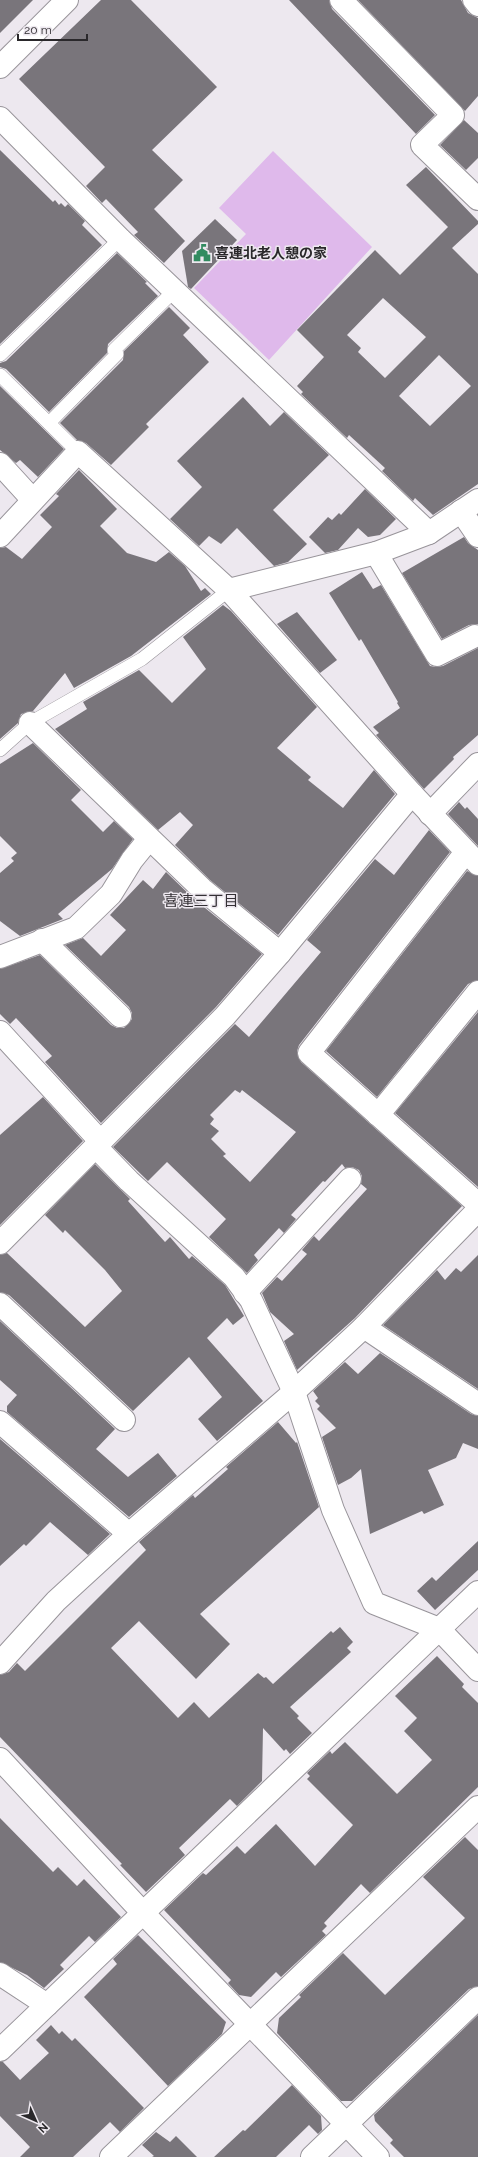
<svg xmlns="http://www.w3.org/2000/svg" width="478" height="2157" font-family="Raleway,'Noto Sans JP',sans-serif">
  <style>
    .green { fill: #dfb9eb }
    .building { fill: #79757b; fill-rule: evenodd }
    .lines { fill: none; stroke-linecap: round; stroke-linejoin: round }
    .service-casing { stroke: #98949a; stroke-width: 14 }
    .minor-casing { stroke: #98949a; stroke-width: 24 }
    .tertiary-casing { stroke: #98949a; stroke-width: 24 }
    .service { stroke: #fff; stroke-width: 13 }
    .minor { stroke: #fff; stroke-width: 22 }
    .tertiary { stroke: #fff; stroke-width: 22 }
    .labels { text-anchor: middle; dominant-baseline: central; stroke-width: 3; stroke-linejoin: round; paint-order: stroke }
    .poi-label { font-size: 14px; font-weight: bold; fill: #2a282b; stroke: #ede8ef; text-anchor: start }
    .neighbourhood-label { font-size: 15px; fill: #353136; stroke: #ede8ef }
  </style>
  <rect width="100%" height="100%" fill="#ede8ef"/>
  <path class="green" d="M 273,151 L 372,247 L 269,360 L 194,288 L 246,234 L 219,208 Z"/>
  <g class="building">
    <path d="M 0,0 L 33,0 L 0,33 Z"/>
    <path d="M 101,0 L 131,0 L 217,87 L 152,150 L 183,180 L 154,209 L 185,241 L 164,263 L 134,235 L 138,232 L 106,199 L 102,203 L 86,186 L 105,167 L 19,79 Z"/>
    <path d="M 289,0 L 329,0 L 332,9 L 435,115 L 416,134 Z"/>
    <path d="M 358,0 L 461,0 L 468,13 L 478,18 L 478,96 L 465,111 Z"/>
    <path d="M 464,120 L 478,133 L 478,158 L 466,170 L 440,145 Z"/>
    <path d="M 0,150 L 53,202 L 55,200 L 59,205 L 61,203 L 65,207 L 68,204 L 85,221 L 82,225 L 102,245 L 0,344 Z"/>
    <path d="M 426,167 L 478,221 L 478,224 L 452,248 L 478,274 L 478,484 L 433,515 L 415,498 L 413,501 L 382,471 L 385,468 L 349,435 L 347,438 L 301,394 L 303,392 L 297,386 L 324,357 L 297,330 L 375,250 L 400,275 L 448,227 L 406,185 ZM 383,298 L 426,337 L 385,378 L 358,352 L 361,348 L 347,335 ZM 439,355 L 471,386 L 430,426 L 399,396 Z"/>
    <path d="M 215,219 L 237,240 L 191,289 L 188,287 L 182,251 Z"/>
    <path d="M 117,253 L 147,282 L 145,283 L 158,296 L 108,344 L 107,353 L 49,412 L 6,369 L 0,367 L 0,363 L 6,361 Z"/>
    <path d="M 169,307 L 190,328 L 183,335 L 209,362 L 146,424 L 149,427 L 111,465 L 86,443 L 77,440 L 60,423 L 123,360 L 124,351 Z"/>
    <path d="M 0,386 L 64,449 L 38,477 L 20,460 L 16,463 L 0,450 Z"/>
    <path d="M 243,397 L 270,426 L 284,412 L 329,455 L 273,510 L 307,544 L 288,562 L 274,566 L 237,528 L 221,544 L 209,536 L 199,546 L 170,519 L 202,487 L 177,461 Z"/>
    <path d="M 79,470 L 117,509 L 100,526 L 127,553 L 156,562 L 169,552 L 185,566 L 201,591 L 205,588 L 211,594 L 131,656 L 74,688 L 65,673 L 33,711 L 21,714 L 18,723 L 0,739 L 0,548 L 6,547 L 22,559 L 52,527 L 40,515 L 59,496 L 56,494 Z"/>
    <path d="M 365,489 L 396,519 L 380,535 L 368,537 L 358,528 L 338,550 L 325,553 L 309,537 L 328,517 L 332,520 L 339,513 L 341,515 Z"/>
    <path d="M 464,537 L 468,543 L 478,550 L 478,624 L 469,625 L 442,639 L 402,573 Z"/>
    <path d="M 362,572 L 373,589 L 381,585 L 430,666 L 436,667 L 443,666 L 478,648 L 478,735 L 453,757 L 454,759 L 424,789 L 376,735 L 379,733 L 373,727 L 400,708 L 397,703 L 398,702 L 361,639 L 359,641 L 329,593 Z"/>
    <path d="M 223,605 L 231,611 L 317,707 L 277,748 L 311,777 L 308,780 L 343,808 L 374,770 L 395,794 L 278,935 L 210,880 L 175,845 L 193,825 L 180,812 L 158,830 L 55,729 L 87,709 L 83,702 L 139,670 L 172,703 L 206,669 L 183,637 Z"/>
    <path d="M 297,612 L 337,660 L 320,673 L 277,624 Z"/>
    <path d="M 33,743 L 81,790 L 71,800 L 103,832 L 114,821 L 133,839 L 112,869 L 58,914 L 63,919 L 20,936 L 0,921 L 0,873 L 14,861 L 11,858 L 17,853 L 0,836 L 0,764 Z"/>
    <path d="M 459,802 L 465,809 L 467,807 L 478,819 L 478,846 L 448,814 Z"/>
    <path d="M 429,830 L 450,852 L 299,1045 L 297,1051 L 301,1062 L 462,1206 L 355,1318 L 297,1370 L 284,1341 L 294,1334 L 270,1312 L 262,1293 L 277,1277 L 282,1281 L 307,1254 L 302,1250 L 314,1236 L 319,1241 L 367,1189 L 361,1184 L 362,1176 L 359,1170 L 352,1167 L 345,1168 L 342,1164 L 325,1182 L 323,1181 L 291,1215 L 296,1219 L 284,1233 L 279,1228 L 254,1255 L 258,1260 L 247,1273 L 209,1237 L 226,1219 L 167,1162 L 148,1181 L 113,1147 L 235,1024 L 249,1037 L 321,952 L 307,940 L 375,859 L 394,875 ZM 235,1090 L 240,1093 L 242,1090 L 296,1132 L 250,1182 L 223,1156 L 226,1154 L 211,1139 L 219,1131 L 210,1124 L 214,1119 L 210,1115 Z"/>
    <path d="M 467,871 L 478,876 L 478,980 L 468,984 L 377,1097 L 326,1051 Z"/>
    <path d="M 166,872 L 194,899 L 262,954 L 216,1007 L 101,1123 L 45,1062 L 52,1056 L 16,1018 L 10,1024 L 0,1014 L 0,969 L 40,955 L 111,1025 L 117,1028 L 124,1028 L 132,1019 L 132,1013 L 129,1007 L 65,945 L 83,938 L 101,956 L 126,930 L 110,915 L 143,880 L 153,889 Z"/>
    <path d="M 478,1012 L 478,1187 L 395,1113 Z"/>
    <path d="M 43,1097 L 83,1141 L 0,1225 L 0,1135 Z"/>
    <path d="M 95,1164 L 130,1199 L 128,1201 L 165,1242 L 170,1237 L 189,1259 L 192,1256 L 225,1285 L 244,1316 L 233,1325 L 227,1318 L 207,1338 L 263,1401 L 217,1441 L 198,1419 L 222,1397 L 189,1357 L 133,1411 L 9,1295 L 0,1292 L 0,1255 L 7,1253 L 85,1327 L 122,1291 L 105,1270 L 65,1230 L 63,1233 L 45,1215 Z"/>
    <path d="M 478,1255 L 478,1389 L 383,1325 L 437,1270 L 445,1280 L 456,1268 L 461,1272 Z"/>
    <path d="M 0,1321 L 115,1429 L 96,1449 L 128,1477 L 158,1453 L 177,1476 L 129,1517 L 7,1412 L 7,1406 L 17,1395 L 0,1380 Z"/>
    <path d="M 380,1353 L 471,1414 L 478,1416 L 478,1449 L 463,1443 L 456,1458 L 428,1470 L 444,1505 L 424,1514 L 422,1511 L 370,1534 L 361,1469 L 351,1478 L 338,1485 L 322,1437 L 336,1428 L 317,1409 L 320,1406 L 315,1401 L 318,1398 L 313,1391 L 345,1362 L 358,1374 Z"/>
    <path d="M 278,1422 L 296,1443 L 297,1442 L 319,1507 L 200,1614 L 230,1644 L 196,1679 L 139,1621 L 111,1648 L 178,1718 L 194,1702 L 209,1718 L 258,1673 L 264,1678 L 266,1677 L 273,1684 L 331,1631 L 333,1633 L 340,1627 L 353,1642 L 347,1648 L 351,1652 L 290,1707 L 299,1716 L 297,1718 L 312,1733 L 290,1754 L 286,1749 L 284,1751 L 263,1728 L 262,1781 L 237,1806 L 230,1799 L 179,1848 L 185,1855 L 146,1892 L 120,1865 L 122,1864 L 0,1737 L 0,1675 L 9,1672 L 17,1663 L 25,1671 L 146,1550 L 139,1542 L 193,1495 L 195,1498 L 228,1469 L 226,1467 Z"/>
    <path d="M 0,1439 L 110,1534 L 88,1555 L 50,1522 L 26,1546 L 24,1544 L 0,1566 Z"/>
    <path d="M 478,1541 L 478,1570 L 435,1610 L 417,1591 L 432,1577 L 436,1581 Z"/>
    <path d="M 437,1656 L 464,1684 L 462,1687 L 478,1703 L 478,1787 L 370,1893 L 361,1884 L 324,1923 L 327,1926 L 322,1931 L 326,1935 L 281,1977 L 276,1972 L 251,1997 L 239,1995 L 228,1983 L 231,1980 L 164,1910 L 203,1873 L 206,1875 L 237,1846 L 245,1854 L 276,1824 L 315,1866 L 353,1825 L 307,1779 L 310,1776 L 307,1773 L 330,1751 L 332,1754 L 345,1742 L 397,1794 L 432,1760 L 404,1731 L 417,1718 L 395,1696 Z"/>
    <path d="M 0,1818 L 53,1872 L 58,1867 L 77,1886 L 84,1879 L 121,1917 L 95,1942 L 89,1936 L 60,1965 L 64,1969 L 44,1988 L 27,1975 L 0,1962 Z"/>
    <path d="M 465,1837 L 478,1850 L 478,1986 L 469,1989 L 352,2101 L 341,2101 L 277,2033 L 279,2018 L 301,1997 L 299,1995 L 343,1953 L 385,1995 L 465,1918 L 423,1877 Z"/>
    <path d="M 138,1935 L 226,2022 L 222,2034 L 168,2086 L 84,1997 L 117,1964 L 113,1959 Z"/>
    <path d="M 478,2015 L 478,2157 L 404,2157 L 390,2143 L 393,2140 L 375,2121 L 374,2115 Z"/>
    <path d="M 51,2025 L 59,2034 L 62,2031 L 72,2041 L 75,2038 L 144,2108 L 120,2132 L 110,2122 L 73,2157 L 20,2157 L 30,2147 L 0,2116 L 0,2062 L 3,2062 L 20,2080 L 49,2053 L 36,2040 Z"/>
    <path d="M 292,2085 L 321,2116 L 322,2130 L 318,2134 L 309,2125 L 276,2157 L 214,2157 L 243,2130 L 245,2131 Z"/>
    <path d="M 156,2132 L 170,2142 L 176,2136 L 197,2157 L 152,2157 L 154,2156 L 142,2145 Z"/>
  </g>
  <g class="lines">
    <g class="service-casing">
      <g id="service">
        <path d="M 0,355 L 120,239"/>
        <path d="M 0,375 L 78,452"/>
        <path d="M 49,423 L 117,354 L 114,350 L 174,291"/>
        <path d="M 0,750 L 30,723 L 142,659 L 229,590"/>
      </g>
    </g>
    <g class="minor-casing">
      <g id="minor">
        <path d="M 341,0 L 453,115 L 422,145 L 478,199"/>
        <path d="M 474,0 L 478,5"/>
        <path d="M 0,67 L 67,0"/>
        <path d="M 0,118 L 120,239 L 429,533"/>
        <path d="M 0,464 L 32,499"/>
        <path d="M 461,511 L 478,536"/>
        <path d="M 0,536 L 78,452 L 229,590 L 412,794 L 478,864"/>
        <path d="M 376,553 L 437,655 L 475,636"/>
        <path d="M 229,590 L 376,553 L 429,533 L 478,500"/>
        <path d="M 30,723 L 202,889 L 280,953"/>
        <path d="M 430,814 L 478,764"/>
        <path d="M 466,852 L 309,1053 L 478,1204"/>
        <path d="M 42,940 L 120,1016"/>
        <path d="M 0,957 L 76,928 L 111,894 L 132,860 L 149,839"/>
        <path d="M 0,1032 L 101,1142"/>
        <path d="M 378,1115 L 478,992"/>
        <path d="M 96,1147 L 129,1181 L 234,1277 L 251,1300 L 294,1392 L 333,1510 L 374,1603 L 439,1629 L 478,1670"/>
        <path d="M 0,1243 L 225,1016 L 280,953 L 412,794"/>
        <path d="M 245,1293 L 350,1179"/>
        <path d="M 0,1304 L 124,1420"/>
        <path d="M 364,1327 L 478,1404"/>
        <path d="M 0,1422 L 129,1534"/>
        <path d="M 0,1663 L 56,1601 L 129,1534 L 294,1392 L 364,1327 L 478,1210"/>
        <path d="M 0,1974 L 47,2005"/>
        <path d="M 111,2157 L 478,1807"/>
        <path d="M 312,2157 L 478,1998"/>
      </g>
    </g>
    <g class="tertiary-casing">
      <g id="tertiary">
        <path d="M 0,1759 L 143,1913 L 378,2157"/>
        <path d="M 0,2050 L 478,1592"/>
      </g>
    </g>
    <use href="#service" class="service"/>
    <use href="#minor" class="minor"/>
    <use href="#tertiary" class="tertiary"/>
  </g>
  <defs>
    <g id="civic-bare" transform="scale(1.38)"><path d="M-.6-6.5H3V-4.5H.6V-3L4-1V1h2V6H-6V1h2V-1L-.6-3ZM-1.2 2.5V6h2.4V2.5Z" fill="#328b60" stroke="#ede8ef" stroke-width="2.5" paint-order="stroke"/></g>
  </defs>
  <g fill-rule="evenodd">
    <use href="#civic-bare" x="202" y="253"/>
  </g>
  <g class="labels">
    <g class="poi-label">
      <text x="215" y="253">喜連北老人憩の家</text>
    </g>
    <g class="neighbourhood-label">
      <text x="201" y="901">喜連三丁目</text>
    </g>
  </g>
  <g transform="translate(36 2121) rotate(135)" stroke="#ede8ef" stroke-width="3" paint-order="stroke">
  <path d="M0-3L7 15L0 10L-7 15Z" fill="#2a282b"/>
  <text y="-6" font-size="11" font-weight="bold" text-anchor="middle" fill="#2a282b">N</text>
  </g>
  <path d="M18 34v6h69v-6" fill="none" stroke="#2a282b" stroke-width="2"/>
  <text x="24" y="34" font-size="12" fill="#2a282b" stroke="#ede8ef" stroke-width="3" paint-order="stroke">20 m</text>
</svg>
